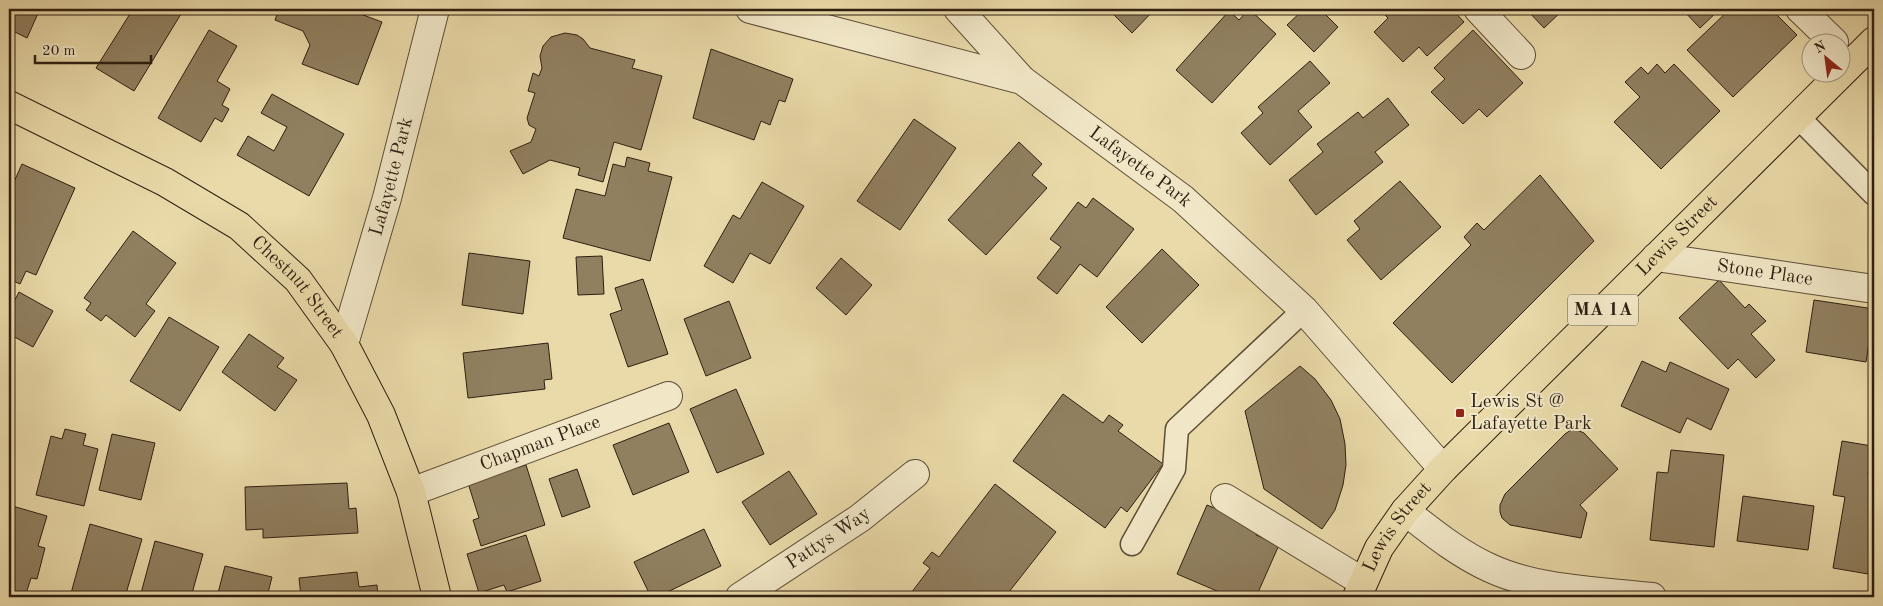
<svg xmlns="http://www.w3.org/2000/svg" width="1883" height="606" font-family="'Old Standard TT',serif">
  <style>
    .building { fill: #908060; stroke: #2e1f11 }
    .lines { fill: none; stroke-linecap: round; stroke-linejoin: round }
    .service-casing { stroke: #5d4e37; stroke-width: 25 }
    .minor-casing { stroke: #5d4e37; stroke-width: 30 }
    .tertiary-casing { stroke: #5d4e37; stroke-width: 30 }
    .primary-casing { stroke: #2e1f11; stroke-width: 30 }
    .service { stroke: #f1e7c7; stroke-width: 22 }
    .minor { stroke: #f1e7c7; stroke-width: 28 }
    .tertiary { stroke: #f1e7c7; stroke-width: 28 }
    .primary { stroke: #eadaa9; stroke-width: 28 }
    .poi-dot { fill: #8f2418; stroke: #f1e7c7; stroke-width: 2 }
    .labels { text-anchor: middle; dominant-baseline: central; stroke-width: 4; stroke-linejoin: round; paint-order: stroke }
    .shield { fill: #f1e7c7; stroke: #685b48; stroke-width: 1 }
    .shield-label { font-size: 18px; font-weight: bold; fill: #2e1f11 }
    .street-label { font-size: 19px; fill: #2e1f11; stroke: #f1e7c7 }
    .poi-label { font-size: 19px; fill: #2e1f11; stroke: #f1e7c7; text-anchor: start }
  </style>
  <rect width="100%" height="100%" fill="#eadaa9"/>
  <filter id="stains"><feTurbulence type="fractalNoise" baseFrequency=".004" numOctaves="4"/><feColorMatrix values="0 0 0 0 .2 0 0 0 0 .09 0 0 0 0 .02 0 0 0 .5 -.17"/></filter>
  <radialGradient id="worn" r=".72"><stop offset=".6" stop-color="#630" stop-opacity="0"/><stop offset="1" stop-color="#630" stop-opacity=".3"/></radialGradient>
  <g class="building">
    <path d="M 9,9 L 40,9 L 27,38 L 9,29 Z"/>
    <path d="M 133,9 L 184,9 L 134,91 L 96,68 Z"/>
    <path d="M 279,9 L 347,9 L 382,22 L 358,85 L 302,64 L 310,45 L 303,31 L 275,20 Z"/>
    <path d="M 1108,9 L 1155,9 L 1132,33 Z"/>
    <path d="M 1249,9 L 1276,34 L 1212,103 L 1176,70 L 1229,11 L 1239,20 Z"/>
    <path d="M 1304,9 L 1320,9 L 1338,27 L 1314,52 L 1287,25 Z"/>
    <path d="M 1379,9 L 1452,9 L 1464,22 L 1427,56 L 1419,47 L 1403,62 L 1374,32 L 1388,18 Z"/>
    <path d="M 1526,9 L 1564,9 L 1544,28 Z"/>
    <path d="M 1682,9 L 1720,9 L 1700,28 Z"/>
    <path d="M 1730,9 L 1771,9 L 1797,35 L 1733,97 L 1687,50 Z"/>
    <path d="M 209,30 L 237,46 L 217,81 L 230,89 L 222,105 L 229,109 L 222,122 L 215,118 L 201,142 L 158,118 Z"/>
    <path d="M 1473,30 L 1523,83 L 1487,117 L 1479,109 L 1463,124 L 1431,92 L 1445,79 L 1434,68 Z"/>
    <path d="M 565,33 L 577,35 L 583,39 L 590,48 L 635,60 L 632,68 L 662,76 L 641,150 L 614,142 L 603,182 L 578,175 L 580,168 L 550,160 L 523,174 L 510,151 L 531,142 L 536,129 L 529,125 L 527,118 L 535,93 L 528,91 L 533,73 L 539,76 L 542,68 L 540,56 L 543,46 L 551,37 Z"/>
    <path d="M 711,49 L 793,79 L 785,102 L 779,100 L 770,125 L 761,121 L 754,140 L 693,118 Z"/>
    <path d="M 1310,61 L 1330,83 L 1298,111 L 1312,127 L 1270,165 L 1241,133 L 1263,113 L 1258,107 Z"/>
    <path d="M 1657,64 L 1665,73 L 1674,64 L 1720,111 L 1661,169 L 1614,122 L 1640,97 L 1625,82 L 1641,67 L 1648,74 Z"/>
    <path d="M 272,94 L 344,134 L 309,196 L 237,155 L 248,136 L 274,151 L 287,127 L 261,113 Z"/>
    <path d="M 1388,98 L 1409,125 L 1375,152 L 1383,162 L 1316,215 L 1289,180 L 1323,152 L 1317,144 L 1358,112 L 1363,118 Z"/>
    <path d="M 914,119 L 956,148 L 900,230 L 857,201 Z"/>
    <path d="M 1019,142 L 1042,164 L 1032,175 L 1047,188 L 986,255 L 948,220 Z"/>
    <path d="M 627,157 L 650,163 L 648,171 L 672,177 L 650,261 L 563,238 L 576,189 L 605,196 L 613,164 L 625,167 Z"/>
    <path d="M 22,164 L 75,188 L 36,275 L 26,271 L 20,284 L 9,279 L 9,193 Z"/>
    <path d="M 1540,175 L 1594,241 L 1452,383 L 1393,323 L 1471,245 L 1464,237 L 1477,223 L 1484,230 Z"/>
    <path d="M 1400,181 L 1441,227 L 1381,280 L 1347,240 L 1360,229 L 1354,221 Z"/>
    <path d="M 762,182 L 804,206 L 770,264 L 750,253 L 733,283 L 704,266 L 733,215 L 740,219 Z"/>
    <path d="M 1093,198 L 1134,229 L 1097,277 L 1080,264 L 1057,294 L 1037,278 L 1061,247 L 1050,239 L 1078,202 L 1086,208 Z"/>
    <path d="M 133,231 L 176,263 L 146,304 L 155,311 L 135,337 L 106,315 L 101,321 L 86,310 L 91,303 L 84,298 Z"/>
    <path d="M 1162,249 L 1199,285 L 1142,343 L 1106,307 Z"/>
    <path d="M 469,253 L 530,261 L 523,314 L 462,305 Z"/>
    <path d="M 602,256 L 604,294 L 578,295 L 576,257 Z"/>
    <path d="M 841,258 L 872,285 L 846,315 L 816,288 Z"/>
    <path d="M 643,279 L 668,354 L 628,367 L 610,314 L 622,310 L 615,288 Z"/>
    <path d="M 1719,280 L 1745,308 L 1749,304 L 1766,321 L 1751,334 L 1775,360 L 1756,378 L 1738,359 L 1728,369 L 1679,318 Z"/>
    <path d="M 19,292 L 53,311 L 33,347 L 9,334 L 9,311 Z"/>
    <path d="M 1814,300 L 1874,309 L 1866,362 L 1806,352 Z"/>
    <path d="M 729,301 L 751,358 L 706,376 L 684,319 Z"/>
    <path d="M 169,317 L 219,347 L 180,411 L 130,381 Z"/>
    <path d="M 249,334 L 284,358 L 277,367 L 297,380 L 275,411 L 222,372 Z"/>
    <path d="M 548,343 L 552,379 L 544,380 L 545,389 L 468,398 L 463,353 Z"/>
    <path d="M 1642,361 L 1666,372 L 1670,362 L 1729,389 L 1711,430 L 1687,418 L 1680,433 L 1621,406 Z"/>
    <path d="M 1300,366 L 1315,379 L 1331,400 L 1340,419 L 1345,444 L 1346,465 L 1343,485 L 1335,510 L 1322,529 L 1264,489 L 1245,411 Z"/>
    <path d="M 736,389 L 764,454 L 717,473 L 690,409 Z"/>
    <path d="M 1063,394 L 1103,423 L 1109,415 L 1123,425 L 1118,431 L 1163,464 L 1127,512 L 1121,507 L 1105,528 L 1013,461 Z"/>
    <path d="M 669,423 L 689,472 L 633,495 L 613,445 Z"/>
    <path d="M 65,429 L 86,434 L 83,445 L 98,449 L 84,506 L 36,495 L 51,436 L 62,439 Z"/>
    <path d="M 1571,430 L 1577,430 L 1584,433 L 1618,469 L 1580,505 L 1587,513 L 1581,538 L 1510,525 L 1502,518 L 1500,512 L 1500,505 L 1505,494 L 1565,434 Z"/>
    <path d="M 112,434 L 155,443 L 141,500 L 99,490 Z"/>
    <path d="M 1842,441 L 1872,446 L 1868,474 L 1874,474 L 1871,504 L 1874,505 L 1874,575 L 1833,568 L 1845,497 L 1833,495 Z"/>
    <path d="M 1671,450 L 1724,455 L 1714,547 L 1650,540 L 1657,472 L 1668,473 Z"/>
    <path d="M 526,465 L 545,525 L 481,546 L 473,520 L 479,518 L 468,483 Z"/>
    <path d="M 577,469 L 590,507 L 562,517 L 549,479 Z"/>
    <path d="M 789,471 L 817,514 L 770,545 L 742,502 Z"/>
    <path d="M 347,483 L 349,509 L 356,508 L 358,533 L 263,538 L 263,529 L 246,530 L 245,487 Z"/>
    <path d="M 995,484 L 1056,532 L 1005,597 L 908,597 L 930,568 L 923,563 L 932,552 L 939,557 Z"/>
    <path d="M 1743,496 L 1814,506 L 1808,550 L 1737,541 Z"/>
    <path d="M 9,505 L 47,516 L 38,546 L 45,548 L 37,579 L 31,578 L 25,597 L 9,597 Z"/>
    <path d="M 1207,505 L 1259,527 L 1256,535 L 1279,545 L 1256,597 L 1231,597 L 1177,574 Z"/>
    <path d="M 90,524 L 142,539 L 125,597 L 70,597 Z"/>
    <path d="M 704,529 L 721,566 L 657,597 L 651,597 L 634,562 Z"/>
    <path d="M 526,535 L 541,581 L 507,592 L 504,585 L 479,593 L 467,554 Z"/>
    <path d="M 155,541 L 203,554 L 191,597 L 140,597 Z"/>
    <path d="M 225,566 L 272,577 L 267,597 L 217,597 Z"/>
    <path d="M 357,572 L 359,587 L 377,585 L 378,597 L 301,597 L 299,578 Z"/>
  </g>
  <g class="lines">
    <g class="service-casing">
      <g id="service">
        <path d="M 1798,117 L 1874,194"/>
        <path d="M 1132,544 L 1174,469 L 1177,429 L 1304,310"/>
      </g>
    </g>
    <g class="minor-casing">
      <g id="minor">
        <path id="s1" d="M 750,9 L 1022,80 L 1183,199 L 1304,310 L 1443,469"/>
        <path d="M 958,9 L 1022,80"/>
        <path d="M 1478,9 L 1521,55"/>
        <path d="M 1800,9 L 1834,42"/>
        <path id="s2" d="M 1656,257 L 1874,289"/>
        <path id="s3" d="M 411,492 L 668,396"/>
        <path d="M 1225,498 L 1363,582"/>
        <path d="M 1405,511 C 1432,532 1459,554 1490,568 C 1537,590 1600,591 1652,597"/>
        <path id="s4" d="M 740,597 L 860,518 L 915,474"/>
      </g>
    </g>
    <g class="tertiary-casing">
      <g id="tertiary">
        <path id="s5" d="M 344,344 L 387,198 L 435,9"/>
      </g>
    </g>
    <g class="primary-casing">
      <g id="primary">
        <path id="s6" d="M 9,105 L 165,182 L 239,226 L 298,280 L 344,344 L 381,415 L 411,492 L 437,597"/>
        <path id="s7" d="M 1357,597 L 1379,548 L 1405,511 L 1443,469 L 1874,41"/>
      </g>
    </g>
    <use href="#service" class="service"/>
    <use href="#minor" class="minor"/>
    <use href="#tertiary" class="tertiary"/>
    <use href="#primary" class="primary"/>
  </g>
  <rect class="poi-dot" x="1455" y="408" width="10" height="10" rx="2.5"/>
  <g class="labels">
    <rect class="shield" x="1568" y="294.5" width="70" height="31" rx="4"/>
    <g class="shield-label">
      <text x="1603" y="310">MA 1A</text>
    </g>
    <g class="street-label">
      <text stroke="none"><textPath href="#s1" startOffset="428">Lafayette Park</textPath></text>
      <text stroke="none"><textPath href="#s5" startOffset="174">Lafayette Park</textPath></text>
      <text stroke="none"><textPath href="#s7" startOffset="486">Lewis Street</textPath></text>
      <text stroke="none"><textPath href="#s2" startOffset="110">Stone Place</textPath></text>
      <text stroke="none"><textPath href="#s6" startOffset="345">Chestnut Street</textPath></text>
      <text stroke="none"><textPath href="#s3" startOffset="138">Chapman Place</textPath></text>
      <text stroke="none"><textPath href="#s7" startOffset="81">Lewis Street</textPath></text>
      <text stroke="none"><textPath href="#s4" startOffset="106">Pattys Way</textPath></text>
    </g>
    <g class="poi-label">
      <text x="1470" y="402">Lewis St @<tspan x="1470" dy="22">Lafayette Park</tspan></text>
    </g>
  </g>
  <rect width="1883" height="606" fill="none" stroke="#eadaa9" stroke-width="30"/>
  <rect x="10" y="10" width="1863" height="586" fill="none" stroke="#2e1f11" stroke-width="2.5"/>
  <rect x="15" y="15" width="1853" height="576" fill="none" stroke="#2e1f11"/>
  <g transform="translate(1826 58) rotate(331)"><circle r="24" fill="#f1e7c7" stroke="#a3977e"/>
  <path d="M0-4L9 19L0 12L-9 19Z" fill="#8f2418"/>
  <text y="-8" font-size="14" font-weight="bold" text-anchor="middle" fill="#2e1f11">N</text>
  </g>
  <path d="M35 55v8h116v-8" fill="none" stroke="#2e1f11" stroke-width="2.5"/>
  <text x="42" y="55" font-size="15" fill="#2e1f11" stroke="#f1e7c7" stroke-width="4" paint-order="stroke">20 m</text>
  <rect width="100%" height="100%" filter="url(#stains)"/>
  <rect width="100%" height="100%" fill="url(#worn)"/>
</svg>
